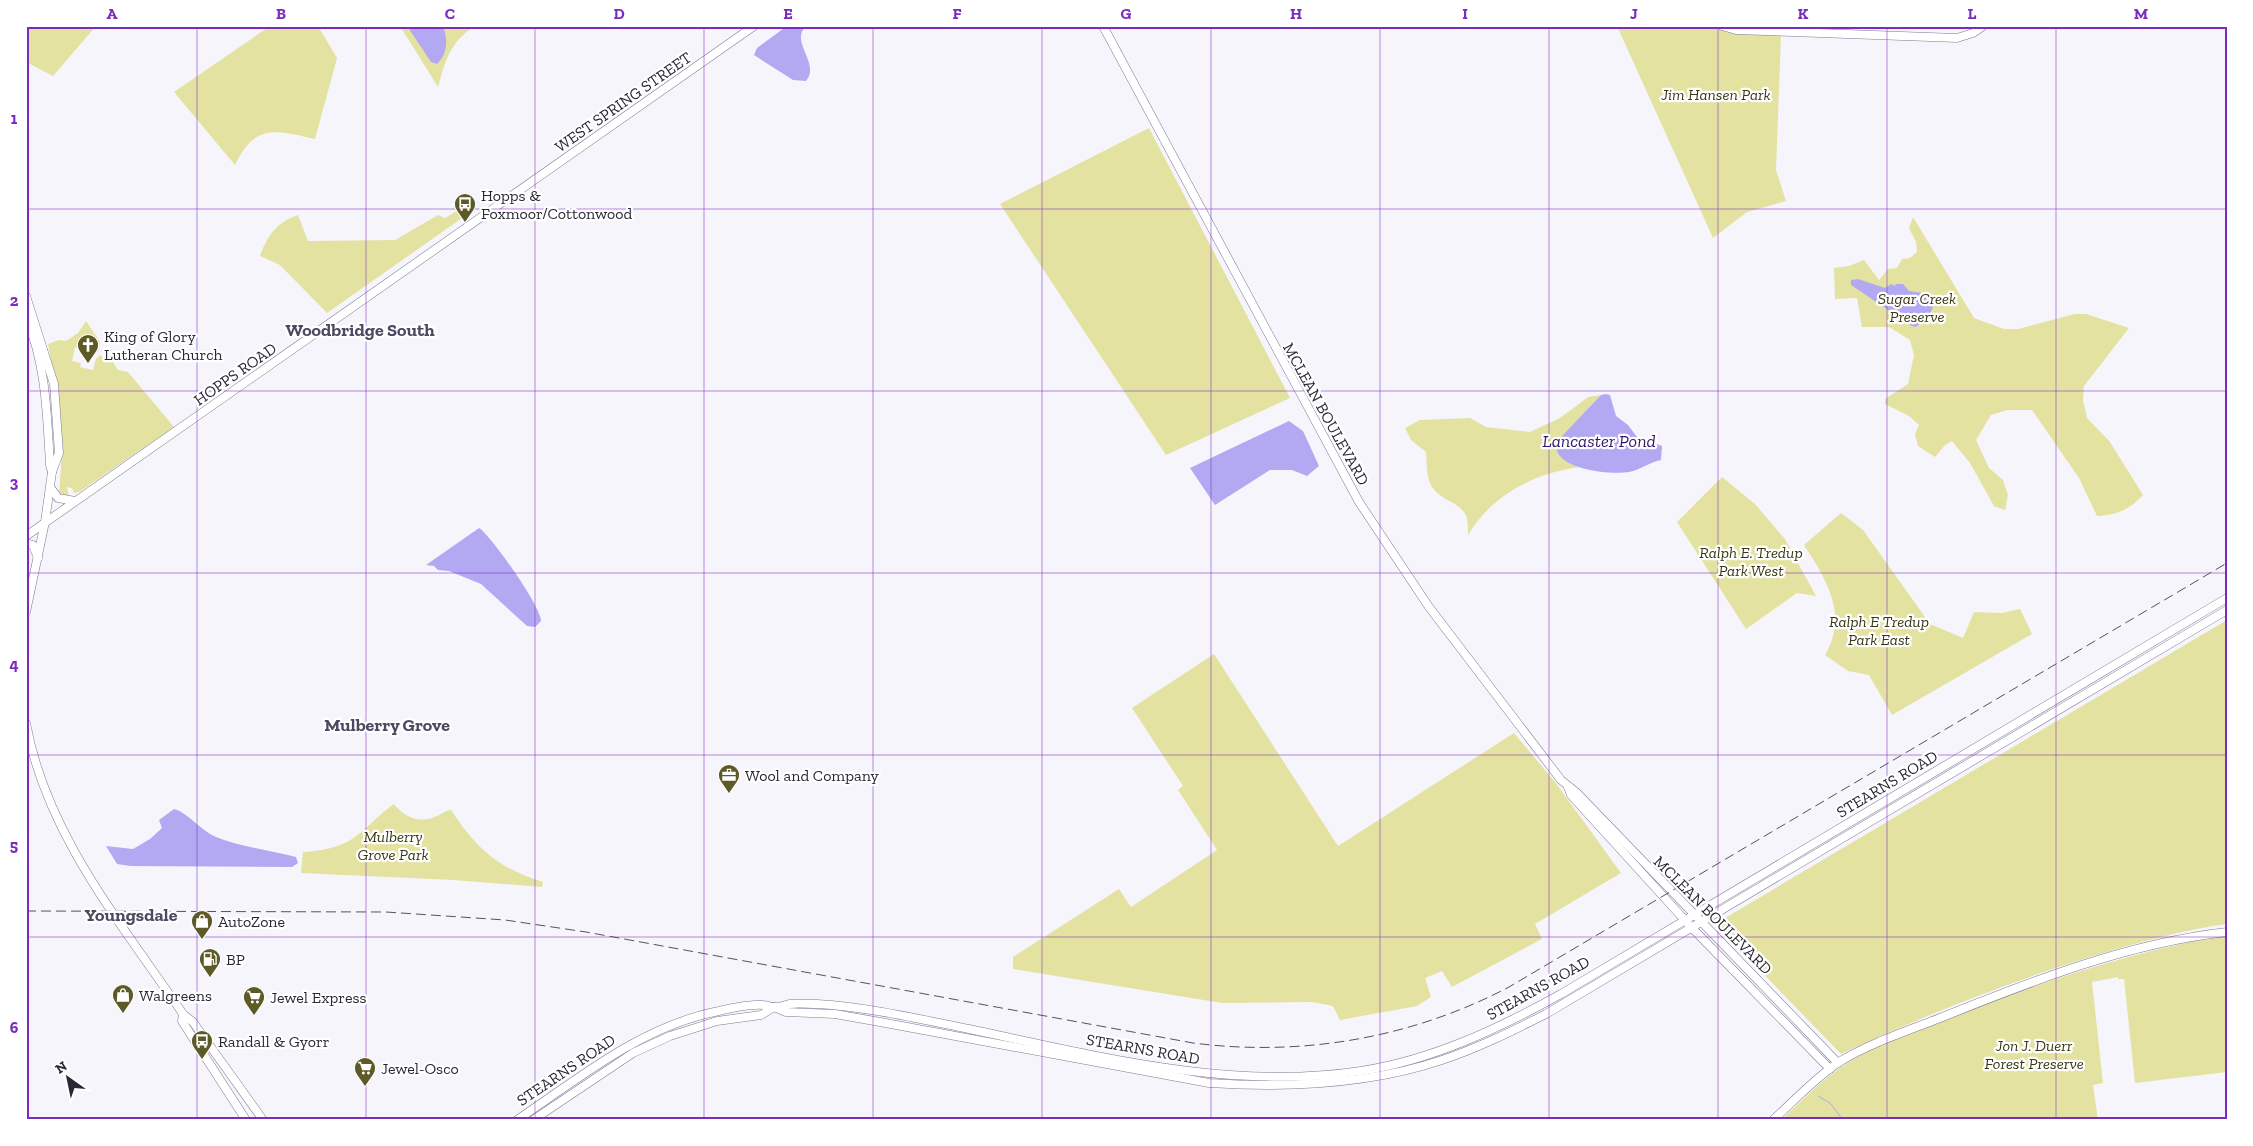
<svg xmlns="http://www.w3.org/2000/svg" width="2253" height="1146" font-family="'Zilla Slab',serif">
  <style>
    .green { fill: #e4e2a1 }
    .water { fill: #b3a9f3 }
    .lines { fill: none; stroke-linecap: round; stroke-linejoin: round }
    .stream { stroke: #b3a9f3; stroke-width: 1 }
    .secondary-casing { stroke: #7d7996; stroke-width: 9 }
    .primary-casing { stroke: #7d7996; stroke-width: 9 }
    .secondary { stroke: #fff; stroke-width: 8 }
    .primary { stroke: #fff; stroke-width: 8 }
    .rail { stroke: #55535e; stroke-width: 1; stroke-dasharray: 10 5; stroke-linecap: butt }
    .grid { fill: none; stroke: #7b2cbf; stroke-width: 1; stroke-opacity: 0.55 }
    .labels { text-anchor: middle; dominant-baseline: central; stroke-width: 4.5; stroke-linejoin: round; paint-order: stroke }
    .park-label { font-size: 16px; font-style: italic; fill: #393814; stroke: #fff }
    .street-label { font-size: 16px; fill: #2a2834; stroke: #fff }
    .poi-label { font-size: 16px; fill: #2a2834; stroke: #fff; text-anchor: start }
    .neighbourhood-label { font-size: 18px; font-weight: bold; fill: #4c4962; stroke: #fff }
    .water-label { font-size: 18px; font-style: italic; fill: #32186c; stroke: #fff }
    .neatline { fill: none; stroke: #7b2cbf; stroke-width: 2 }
    .grid-label { font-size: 16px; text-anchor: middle; font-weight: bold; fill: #7b2cbf }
  </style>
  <rect width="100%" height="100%" fill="#f6f5fc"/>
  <g class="green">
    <path d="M 26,26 L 96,26 L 53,76 L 26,62 Z"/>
    <path d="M 270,26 L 318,26 L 337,58 L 315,139 C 275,130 255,123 235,165 L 174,92 Z"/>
    <path d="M 400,26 L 475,26 C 450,42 446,59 438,87 Z"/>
    <path d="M 1617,26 L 1714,26 L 1729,32 L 1781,35 L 1776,170 L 1786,201 L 1747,212 L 1713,238 Z"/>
    <path d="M 1149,128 L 1290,398 L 1166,455 L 1000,204 Z"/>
    <path d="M 468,204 L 472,211 L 327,313 L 280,265 L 260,256 C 267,236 277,222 298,215 L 308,241 L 395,240 L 438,215 L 445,218 Z"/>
    <path d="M 1913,217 L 1974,318 L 2004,329 L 2018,329 L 2075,314 L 2086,314 L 2129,328 L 2084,386 L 2083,400 L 2087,418 L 2110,442 L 2143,495 C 2129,510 2117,515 2097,516 L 2079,478 L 2032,410 L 2007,410 L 1991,415 L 1976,440 L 1989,468 L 2003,480 L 2008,495 L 2005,510 L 1994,506 L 1970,463 L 1952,441 L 1945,445 L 1935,457 L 1918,446 L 1915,434 L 1919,425 L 1909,416 L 1885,404 L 1885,399 L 1908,384 L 1914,355 L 1910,340 L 1889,327 L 1862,327 L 1857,298 L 1835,299 L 1834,268 L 1849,266 L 1864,260 L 1879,280 L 1888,269 L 1897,268 L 1902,259 L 1910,258 L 1917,252 L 1916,242 L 1909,228 Z"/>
    <path d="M 86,321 L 100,342 L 98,352 L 75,347 L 72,361 L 81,363 L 80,367 L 93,370 L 96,359 L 100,355 L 103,358 L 111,359 L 118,370 L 128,372 L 174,427 L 79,492 L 74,493 L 72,488 L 67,487 L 69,497 L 59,495 L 62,452 L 60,409 L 48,344 L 59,340 L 66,341 L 78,333 Z"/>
    <path d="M 1601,395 L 1560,438 L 1560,455 L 1566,461 L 1580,467 C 1534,473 1492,495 1468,535 C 1468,529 1468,520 1466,515 C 1458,501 1440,500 1432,487 C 1426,477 1427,463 1426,452 L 1411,440 L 1405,428 L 1420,420 L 1470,418 L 1486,427 L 1530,432 L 1560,418 L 1588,397 Z"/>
    <path d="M 1722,477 L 1755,504 L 1785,539 L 1816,596 L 1797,593 L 1746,629 L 1677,522 Z"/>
    <path d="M 1841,513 L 1863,530 L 1930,624 L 1963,638 L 1974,612 L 2002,613 L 2020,609 L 2032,634 L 1892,715 L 1869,675 L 1848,671 L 1825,655 C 1849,615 1826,579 1804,545 Z"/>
    <path d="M 2227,620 L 2227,924 C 2182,930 2137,943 2093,956 C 2006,983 1923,1016 1841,1054 L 1715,924 Z"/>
    <path d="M 1214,654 L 1338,846 L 1514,733 L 1555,782 L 1621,873 L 1535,924 L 1542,939 L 1452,987 L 1442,971 L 1425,978 L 1431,997 L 1417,1006 L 1340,1020 L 1333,1006 L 1312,1002 L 1222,1003 L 1013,969 L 1013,957 L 1119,889 L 1131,907 L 1217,850 L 1178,790 L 1183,786 L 1132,708 Z"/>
    <path d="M 394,804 C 405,818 420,824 437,816 C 442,814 446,810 451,810 C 477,849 498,868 543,882 L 542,887 L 454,880 L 301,873 L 303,852 C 320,851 340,848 355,837 C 369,827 379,814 394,804 Z"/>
    <path d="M 2227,935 L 2227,1072 L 2135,1083 L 2124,979 L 2118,979 L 2118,977 L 2092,982 L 2103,1083 L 2093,1085 L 2098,1120 L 1781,1120 C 1803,1100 1825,1076 1850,1061 C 1882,1042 1921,1030 1955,1016 C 2044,981 2133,951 2227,935 Z"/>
  </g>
  <g class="water">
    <path d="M 407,26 L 443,26 C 448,40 448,53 437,64 L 431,62 Z"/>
    <path d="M 787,26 L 806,26 C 789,42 821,63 806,81 L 793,80 L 754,55 L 757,48 Z"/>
    <path d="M 1858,279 L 1885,288 L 1891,284 L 1895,286 L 1896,284 L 1903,284 L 1909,291 L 1929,294 L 1933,307 L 1929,316 L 1916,327 L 1912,326 L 1851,285 L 1851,280 Z"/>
    <path d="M 1605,394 L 1610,395 L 1616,416 L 1628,425 L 1637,437 L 1662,446 L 1661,460 C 1649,462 1641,470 1629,472 C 1612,475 1566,470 1558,453 C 1555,448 1558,442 1560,438 L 1601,395 Z"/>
    <path d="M 1289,421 L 1303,431 L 1319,466 L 1307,476 L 1292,470 L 1270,470 L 1215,505 L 1190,468 Z"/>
    <path d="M 479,528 C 490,534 542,608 541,621 L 535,627 L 527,626 L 481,584 L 449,571 L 438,570 L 434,566 L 426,565 Z"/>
    <path d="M 174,809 C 187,812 200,830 216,837 C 241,847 270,850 296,857 L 298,863 L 292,867 L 130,866 L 117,864 L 106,846 L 133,849 L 150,839 L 162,828 L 159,820 Z"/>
  </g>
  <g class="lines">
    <g class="stream">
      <path d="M 1818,1096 L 1830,1103 L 1843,1120"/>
      <path d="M 1885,1120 L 1887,1120"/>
    </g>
    <g class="secondary-casing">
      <g id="secondary">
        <path d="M 1103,26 L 1359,502 L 1429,607 L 1561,780 L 1576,792 L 1838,1063"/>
        <path d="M 1722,26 L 1736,30 L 1957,38 L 1973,33 L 1983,26"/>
        <path d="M 26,536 L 754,26"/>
        <path d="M 1568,787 L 1571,795 L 1692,928 L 1830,1069"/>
        <path d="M 517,1120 C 581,1077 642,1026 719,1011 C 732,1008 750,1004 763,1005 C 767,1005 770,1007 774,1007 C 779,1008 785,1005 790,1004 C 799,1003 808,1004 817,1004 C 868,1007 919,1019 969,1029 C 1097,1056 1230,1091 1361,1071 C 1432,1060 1498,1029 1561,994 L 2227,598"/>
        <path d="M 533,1120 L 633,1053 L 670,1036 L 717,1021 L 761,1015 L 774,1007 L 786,1012 L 835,1014 L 880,1022 L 1209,1083 C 1287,1088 1368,1085 1442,1060 C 1478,1048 1512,1031 1546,1014 L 2227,610"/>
      </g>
    </g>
    <g class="primary-casing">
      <g id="primary">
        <path d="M 26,296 L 54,384 L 59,453 L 52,472 L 45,522 L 26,612"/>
        <path d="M 26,317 C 46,364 47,414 50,465 L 52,472"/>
        <path d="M 50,487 L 58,498 L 75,501"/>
        <path d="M 26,543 L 33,545 L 38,558"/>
        <path d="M 26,723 C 46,834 121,923 183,1014 L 193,1022 L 263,1120"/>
        <path d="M 183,1014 L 182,1021 L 246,1120"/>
        <path d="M 1773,1120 C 1795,1100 1815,1078 1839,1062 C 1870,1043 1907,1031 1940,1018 C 2032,981 2128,943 2227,932"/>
      </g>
    </g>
    <use href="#secondary" class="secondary"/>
    <use href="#primary" class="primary"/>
    <path class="rail" d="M 26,911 L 386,912 L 505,920 L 586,932 L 1193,1043 C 1302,1057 1412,1038 1509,987 L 2227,563"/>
  </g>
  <path class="grid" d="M 197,26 L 197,1120M 366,26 L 366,1120M 535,26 L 535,1120M 704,26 L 704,1120M 873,26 L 873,1120M 1042,26 L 1042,1120M 1211,26 L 1211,1120M 1380,26 L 1380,1120M 1549,26 L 1549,1120M 1718,26 L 1718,1120M 1887,26 L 1887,1120M 2056,26 L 2056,1120M 26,209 L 2227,209M 26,391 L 2227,391M 26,573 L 2227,573M 26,755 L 2227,755M 26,937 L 2227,937"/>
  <defs>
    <g id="bus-pin" transform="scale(1.125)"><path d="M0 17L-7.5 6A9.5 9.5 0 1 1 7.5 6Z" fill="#5d5a27" stroke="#fff"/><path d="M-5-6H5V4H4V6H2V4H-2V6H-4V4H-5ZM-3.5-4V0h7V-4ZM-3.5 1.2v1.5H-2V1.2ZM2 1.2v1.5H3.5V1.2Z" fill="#fff"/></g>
    <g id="church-pin" transform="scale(1.125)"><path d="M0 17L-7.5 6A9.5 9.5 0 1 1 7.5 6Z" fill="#5d5a27" stroke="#fff"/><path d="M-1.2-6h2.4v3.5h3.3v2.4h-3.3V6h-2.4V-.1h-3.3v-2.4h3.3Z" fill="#fff"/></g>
    <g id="office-pin" transform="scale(1.125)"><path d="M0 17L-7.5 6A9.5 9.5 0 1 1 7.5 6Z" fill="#5d5a27" stroke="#fff"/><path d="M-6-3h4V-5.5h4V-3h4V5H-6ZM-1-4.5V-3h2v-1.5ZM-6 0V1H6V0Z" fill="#fff"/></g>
    <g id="shop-pin" transform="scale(1.125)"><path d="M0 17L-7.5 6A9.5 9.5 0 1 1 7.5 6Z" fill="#5d5a27" stroke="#fff"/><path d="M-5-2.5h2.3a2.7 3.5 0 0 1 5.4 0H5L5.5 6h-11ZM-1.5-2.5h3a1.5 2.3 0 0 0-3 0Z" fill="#fff"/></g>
    <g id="fuel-pin" transform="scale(1.125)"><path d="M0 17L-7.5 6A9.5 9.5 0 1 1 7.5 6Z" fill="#5d5a27" stroke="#fff"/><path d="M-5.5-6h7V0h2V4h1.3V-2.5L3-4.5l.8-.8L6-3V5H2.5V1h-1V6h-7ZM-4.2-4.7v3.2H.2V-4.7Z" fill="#fff"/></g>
    <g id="supermarket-pin" transform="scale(1.125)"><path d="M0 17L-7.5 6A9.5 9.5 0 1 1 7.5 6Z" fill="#5d5a27" stroke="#fff"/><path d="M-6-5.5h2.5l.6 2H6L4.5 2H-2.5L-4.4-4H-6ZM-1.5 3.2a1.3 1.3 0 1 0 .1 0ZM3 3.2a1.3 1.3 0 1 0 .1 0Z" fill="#fff"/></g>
  </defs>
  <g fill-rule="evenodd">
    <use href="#bus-pin" x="465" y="204"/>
    <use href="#church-pin" x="88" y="345"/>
    <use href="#office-pin" x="729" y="775"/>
    <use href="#shop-pin" x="202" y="921"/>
    <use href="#fuel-pin" x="210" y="959"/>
    <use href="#shop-pin" x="123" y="995"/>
    <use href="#supermarket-pin" x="254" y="997"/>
    <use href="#bus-pin" x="202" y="1041"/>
    <use href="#supermarket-pin" x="365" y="1068"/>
  </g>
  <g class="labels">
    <g class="park-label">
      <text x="1716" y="94">Jim Hansen Park</text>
      <text x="1917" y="298">Sugar Creek<tspan x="1917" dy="18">Preserve</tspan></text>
      <text x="1751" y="552">Ralph E. Tredup<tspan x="1751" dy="18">Park West</tspan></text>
      <text x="1879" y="621">Ralph E Tredup<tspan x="1879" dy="18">Park East</tspan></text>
      <text x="393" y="836">Mulberry<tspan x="393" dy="18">Grove Park</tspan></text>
      <text x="2034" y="1045">Jon J. Duerr<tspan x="2034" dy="18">Forest Preserve</tspan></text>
    </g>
    <g class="street-label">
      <text transform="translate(623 102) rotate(-35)">WEST SPRING STREET</text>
      <text transform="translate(235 374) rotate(-35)">HOPPS ROAD</text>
      <text transform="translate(1326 414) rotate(61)">MCLEAN BOULEVARD</text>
      <text transform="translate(1887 784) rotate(-31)">STEARNS ROAD</text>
      <text transform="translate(1713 915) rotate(45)">MCLEAN BOULEVARD</text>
      <text transform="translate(1538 988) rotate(-29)">STEARNS ROAD</text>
      <text transform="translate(1143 1049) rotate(10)">STEARNS ROAD</text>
      <text transform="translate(566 1070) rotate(-34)">STEARNS ROAD</text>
    </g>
    <g class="poi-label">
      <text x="481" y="195">Hopps &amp;<tspan x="481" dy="18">Foxmoor/Cottonwood</tspan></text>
      <text x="104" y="336">King of Glory<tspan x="104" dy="18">Lutheran Church</tspan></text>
      <text x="745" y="775">Wool and Company</text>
      <text x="218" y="921">AutoZone</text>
      <text x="226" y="959">BP</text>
      <text x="139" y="995">Walgreens</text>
      <text x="270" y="997">Jewel Express</text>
      <text x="218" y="1041">Randall &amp; Gyorr</text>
      <text x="381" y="1068">Jewel-Osco</text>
    </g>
    <g class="neighbourhood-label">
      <text x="360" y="330">Woodbridge South</text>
      <text x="387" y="725">Mulberry Grove</text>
      <text x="131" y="915">Youngsdale</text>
    </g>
    <g class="water-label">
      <text x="1599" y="441">Lancaster Pond</text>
    </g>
  </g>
  <rect width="2253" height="1146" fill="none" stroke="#ffffff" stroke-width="55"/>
  <g transform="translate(68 1078) rotate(327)" stroke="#ffffff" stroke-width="4" paint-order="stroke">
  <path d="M0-4L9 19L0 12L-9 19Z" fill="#2a2834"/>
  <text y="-8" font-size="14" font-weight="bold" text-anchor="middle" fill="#2a2834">N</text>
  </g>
  <rect x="28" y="28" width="2198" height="1090" class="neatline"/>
  <g class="grid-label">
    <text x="112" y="19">A</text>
    <text x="281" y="19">B</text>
    <text x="450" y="19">C</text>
    <text x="619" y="19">D</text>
    <text x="788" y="19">E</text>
    <text x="957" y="19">F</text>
    <text x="1126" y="19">G</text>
    <text x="1296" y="19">H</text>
    <text x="1465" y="19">I</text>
    <text x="1634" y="19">J</text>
    <text x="1803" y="19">K</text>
    <text x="1972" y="19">L</text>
    <text x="2141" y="19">M</text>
    <text x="14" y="124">1</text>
    <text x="14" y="306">2</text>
    <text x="14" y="488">3</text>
    <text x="14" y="670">4</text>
    <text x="14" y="851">5</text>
    <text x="14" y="1033">6</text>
  </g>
</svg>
